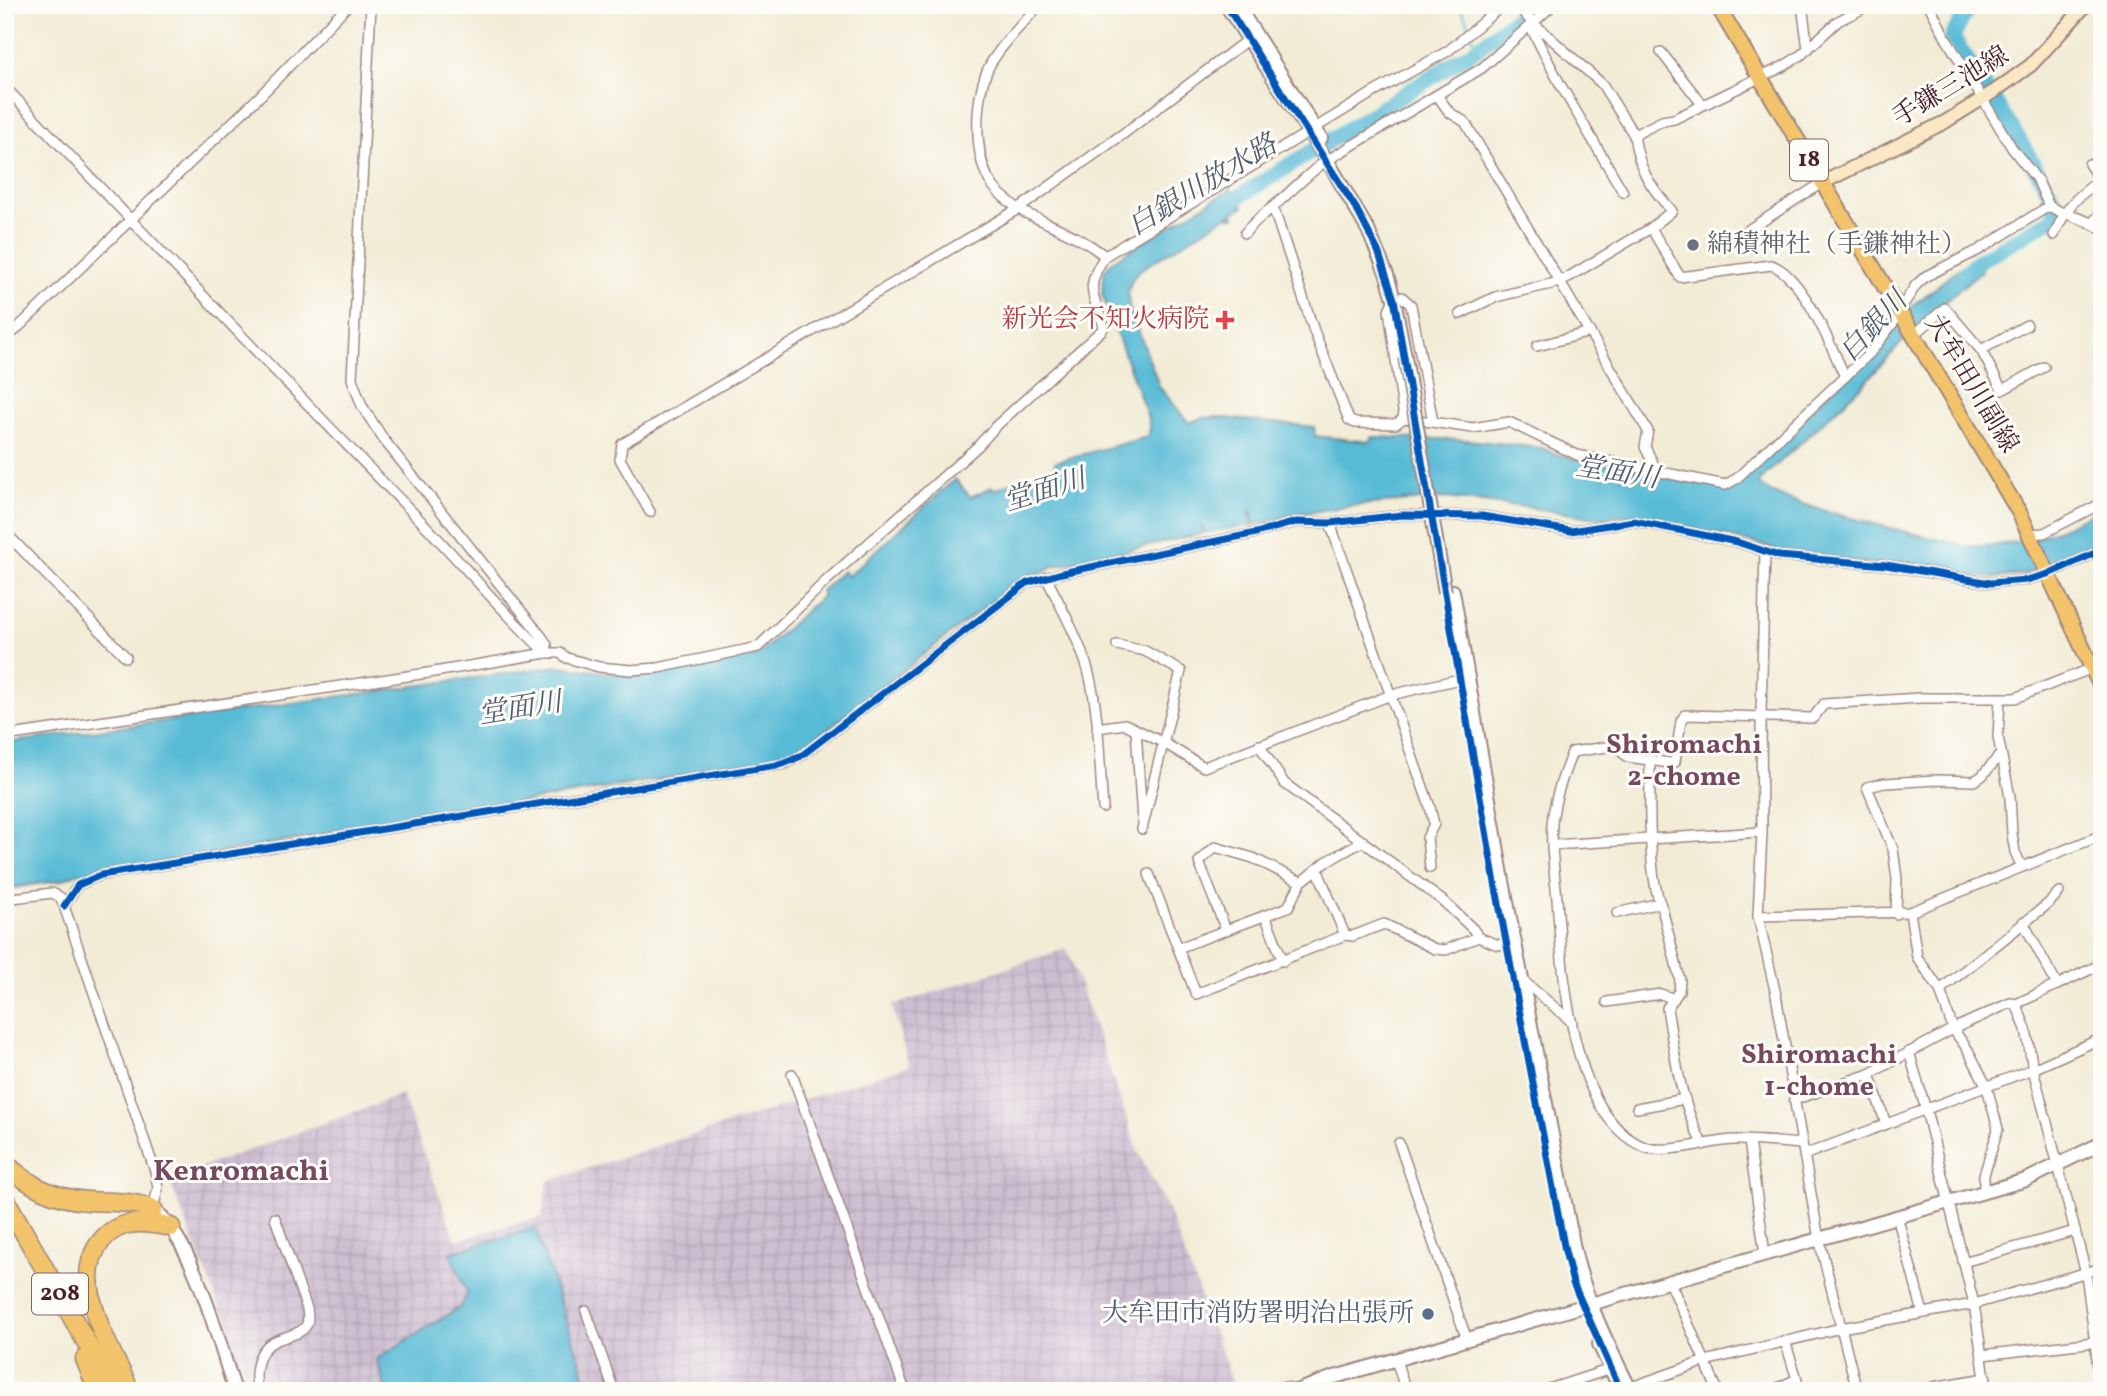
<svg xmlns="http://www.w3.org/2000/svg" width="2107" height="1396" font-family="Vollkorn,'Noto Serif JP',serif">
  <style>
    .industrial { fill: url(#industrial-grid) }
    .water { fill: #58bbd6; stroke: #516d80; stroke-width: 2 }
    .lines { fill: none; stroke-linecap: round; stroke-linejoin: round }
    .stream { stroke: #58bbd6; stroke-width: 2.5 }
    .river { stroke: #58bbd6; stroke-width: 16 }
    .minor-casing { stroke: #9e8680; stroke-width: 12 }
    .tertiary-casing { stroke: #9e8680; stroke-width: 16 }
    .secondary-casing { stroke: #9e8680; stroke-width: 16 }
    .primary-casing { stroke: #9e8680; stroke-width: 18 }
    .motorway-casing { stroke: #9e8680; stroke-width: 21 }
    .minor { stroke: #fff; stroke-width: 9 }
    .tertiary { stroke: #fff; stroke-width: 12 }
    .secondary { stroke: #fae7c3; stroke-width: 12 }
    .primary { stroke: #f2c36a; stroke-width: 14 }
    .motorway { stroke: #f2c36a; stroke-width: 18 }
    .tertiary-bridge-casing { stroke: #9e8680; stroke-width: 16; stroke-linecap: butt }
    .tertiary-bridge { stroke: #fff; stroke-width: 12 }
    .cycleway-casing { stroke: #fdfcf7; stroke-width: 11 }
    .cycleway { stroke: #0057b8; stroke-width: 7 }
    .worship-dot { fill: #6b7280; stroke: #fdfcf7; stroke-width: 2.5 }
    .health-dot { fill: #e0444e; stroke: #fdfcf7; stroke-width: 2.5 }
    .service-dot { fill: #5c6f8a; stroke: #fdfcf7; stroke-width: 2.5 }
    .labels { text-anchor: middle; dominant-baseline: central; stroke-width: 6; stroke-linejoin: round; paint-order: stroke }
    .shield { fill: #fdfcf7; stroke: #806168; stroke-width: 2 }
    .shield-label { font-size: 24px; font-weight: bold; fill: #4a1f2b }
    .street-label { font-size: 26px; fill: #4a1f2b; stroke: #fdfcf7 }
    .worship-label { font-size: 26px; fill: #5b616d; stroke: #fdfcf7; text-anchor: start }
    .health-label { font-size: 26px; fill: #be3a42; stroke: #fdfcf7; text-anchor: end }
    .service-label { font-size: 26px; fill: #4e5e75; stroke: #fdfcf7; text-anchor: end }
    .water-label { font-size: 28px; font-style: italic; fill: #505d6f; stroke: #fdfcf7 }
    .neighbourhood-label { font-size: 28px; font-weight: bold; fill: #764961; stroke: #fdfcf7 }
    .quarter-label { font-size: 30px; font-weight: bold; fill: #764961; stroke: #fdfcf7 }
  </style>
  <defs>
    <pattern id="industrial-grid" width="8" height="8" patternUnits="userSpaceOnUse" patternTransform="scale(1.75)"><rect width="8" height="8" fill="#cebed2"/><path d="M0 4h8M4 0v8" fill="none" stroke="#b2a3b4"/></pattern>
  </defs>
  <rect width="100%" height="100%" fill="#fdfcf7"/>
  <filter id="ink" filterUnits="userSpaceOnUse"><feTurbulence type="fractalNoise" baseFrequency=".0143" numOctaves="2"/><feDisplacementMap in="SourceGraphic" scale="14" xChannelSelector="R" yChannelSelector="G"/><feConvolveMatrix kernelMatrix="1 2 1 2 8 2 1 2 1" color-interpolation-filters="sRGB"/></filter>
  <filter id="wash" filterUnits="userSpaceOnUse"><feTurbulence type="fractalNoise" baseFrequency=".00686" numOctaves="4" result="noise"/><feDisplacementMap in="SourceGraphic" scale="28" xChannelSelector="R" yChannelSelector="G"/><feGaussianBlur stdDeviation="1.57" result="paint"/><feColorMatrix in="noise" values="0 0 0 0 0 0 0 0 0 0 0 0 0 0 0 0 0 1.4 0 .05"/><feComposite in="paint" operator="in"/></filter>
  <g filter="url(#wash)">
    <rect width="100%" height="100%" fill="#f2ecd6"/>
    <path class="industrial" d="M 1067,948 L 1139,1154 L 1168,1210 L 1235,1388 L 1227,1391 L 248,1391 L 221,1310 L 169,1179 L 402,1095 L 456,1240 L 542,1217 L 548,1181 L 909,1066 L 892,1006 Z"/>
    <g class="water">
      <path d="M 1231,189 L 1234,194 L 1239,191 L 1244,201 L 1241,203 L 1243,207 L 1229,215 L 1234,215 L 1235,217 L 1225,217 L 1140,270 L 1132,279 L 1128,293 L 1129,306 L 1160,388 L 1189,423 L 1202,418 L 1216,417 L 1314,427 L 1315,436 L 1370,442 L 1371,437 L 1468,440 L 1542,448 L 1558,455 L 1585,461 L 1640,470 L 1730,489 L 1894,328 L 1909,309 L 1973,257 L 1976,258 L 1983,267 L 1982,270 L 1919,324 L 1860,388 L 1760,480 L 1759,484 C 1771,502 1935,539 1966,546 C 2015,549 2061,532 2102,507 L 2102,543 C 2064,562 2034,577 1989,578 L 1777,552 L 1774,549 L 1755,543 L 1632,516 L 1616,515 L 1602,519 L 1527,507 L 1446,498 L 1357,505 L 1298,514 L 1255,525 L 1251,510 L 1249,511 L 1253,525 L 1205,533 L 1202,525 L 1202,534 L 1051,567 C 1038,576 1021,581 1006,590 L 823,733 L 787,758 L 86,875 L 78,873 L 62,880 L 5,889 L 5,743 L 559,666 L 639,677 L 758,655 L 823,595 L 821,591 L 843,571 L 848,576 L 955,479 L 970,497 L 992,487 L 994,490 L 1030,475 L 1053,470 L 1055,462 L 1147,437 L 1150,428 L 1147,415 L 1102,294 L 1104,272 L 1112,261 Z"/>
      <path d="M 535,1228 L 590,1391 L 386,1391 L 377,1359 L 460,1307 L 468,1294 L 450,1253 Z"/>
    </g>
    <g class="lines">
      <g class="stream">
        <path d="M 1459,5 L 1470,27"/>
        <path d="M 1472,34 L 1477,49"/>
      </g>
      <g class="river">
        <path d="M 1224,206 L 1477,49 L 1533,5"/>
        <path d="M 1964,274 L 1980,260 L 2055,217 L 2054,200 L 2020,141 L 1952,37 L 1966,12 L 1974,5"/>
      </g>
    </g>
  </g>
  <g filter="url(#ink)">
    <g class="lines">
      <g class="minor-casing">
        <g id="minor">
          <path d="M 371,5 L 352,379 L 362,406 L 384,440 L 542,637 L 547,645 L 546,653"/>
          <path d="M 1039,5 C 1023,24 1004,41 991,63 C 974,92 972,158 993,186 C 999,194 1008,201 1016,207 C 1025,214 1035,217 1045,222 C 1066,232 1086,241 1105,256"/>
          <path d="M 1517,5 L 1530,20 L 1602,84 L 1634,135 L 1662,121 L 1674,119 L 1782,67 L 1800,56 L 1838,21 L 1870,5"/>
          <path d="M 1802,5 L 1808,49"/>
          <path d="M 1530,26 L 1560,84 L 1623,192"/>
          <path d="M 1661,52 L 1702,104"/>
          <path d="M 5,87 C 142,232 279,376 419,519 C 462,563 501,611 546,653"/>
          <path d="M 1437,95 L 1449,112 L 1465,122 L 1648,431 L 1645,447 L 1657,471"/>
          <path d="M 1634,135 C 1639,170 1649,185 1672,211 L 1651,228 L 1680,277 L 1771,265 C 1802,274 1832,348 1845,377"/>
          <path d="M 2089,164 L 2102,183"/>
          <path d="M 2049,206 C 2066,217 2086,217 2102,230"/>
          <path d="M 1273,207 L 1314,331 L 1349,420 L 1355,423 L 1396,424 L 1404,418 L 1473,428 L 1509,422 L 1577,455 L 1725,485 L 1736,479 L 1870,353 L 1900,314"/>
          <path d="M 2092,223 L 2102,212"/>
          <path d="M 1245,233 C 1254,221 1263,215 1274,206 C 1292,191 1307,174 1326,161 L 1482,68 L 1553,5"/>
          <path d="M 2054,235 C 2067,206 2074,199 2100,180"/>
          <path d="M 1726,244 L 1822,183"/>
          <path d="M 1402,297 L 1411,305 L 1433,422"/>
          <path d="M 1394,299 L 1389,310 L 1404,418"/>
          <path d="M 1896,308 L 1905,302 L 1916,285 L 1926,276 L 1979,250 L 2049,206 L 2038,181 L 2012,148 L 1946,38 L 1929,5"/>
          <path d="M 1460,314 L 1495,297 L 1560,282 L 1651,228"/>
          <path d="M 1913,336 L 1945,308 L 1981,350 L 2002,390 L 2044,367"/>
          <path d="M 5,340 L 260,96 L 348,5"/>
          <path d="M 1537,346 L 1590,332"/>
          <path d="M 1981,350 L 2027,325"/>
          <path d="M 650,512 L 620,459 L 622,444 L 1018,209 L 1127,131 L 1251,37"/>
          <path d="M 1330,523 L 1430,807 L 1434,824 L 1427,838 L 1430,868"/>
          <path d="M 5,532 L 126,657"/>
          <path d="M 2029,534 L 2044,533 L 2102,503"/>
          <path d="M 1765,550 L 1761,716 L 1762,832 L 1758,916 L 1776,995 L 1819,1239 L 1857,1391"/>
          <path d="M 1046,577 C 1061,607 1078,637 1088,670 C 1100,713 1099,763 1103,808"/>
          <path d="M 1117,645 L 1145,651 L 1181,671 L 1142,829"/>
          <path d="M 2000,699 L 1998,737 L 2010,797 L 2012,834 L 2015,852 L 2022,867"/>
          <path d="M 1097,728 L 1125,724 L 1164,743 L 1204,767 L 1391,695 L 1468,677"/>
          <path d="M 1136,730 L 1142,820"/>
          <path d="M 5,736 L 428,673 L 546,653 L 560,653 L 567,658 L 599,667 L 631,670 L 658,668 L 758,647 L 826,581 L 978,446 L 996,426 L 1102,330 L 1104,326 C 1092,293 1085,286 1105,256 L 1369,95 L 1448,51 L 1503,5"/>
          <path d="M 1259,745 L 1284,783 L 1443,901 L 1473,929 L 1478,937 L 1498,945 L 1515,942"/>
          <path d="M 1650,760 C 1650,797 1647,876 1662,908 L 1680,980 L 1679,991 L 1667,1008 C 1675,1055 1680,1103 1703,1145"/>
          <path d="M 1553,845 L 1762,832"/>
          <path d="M 1317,869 L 1345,935"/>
          <path d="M 1149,874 L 1196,994 L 1345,935 L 1353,936 L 1384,924 L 1435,949 L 1446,950 L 1478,937"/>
          <path d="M 5,899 L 52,893 L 60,897 L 64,906 L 155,1171 L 158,1188 L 153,1209"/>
          <path d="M 64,906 L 78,885 L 101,875 L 783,764 L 801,756 L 1027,583 L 1062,573 L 1256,533 L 1296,522 L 1330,523 L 1402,515 L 1482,516 L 1571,531 L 1634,521 L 1737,542 L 1779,556 L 1886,565 L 1990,583 L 2027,580 L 2048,574 L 2102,550"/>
          <path d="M 1910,912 L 1917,957 L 1940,990 L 1953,1029 L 1968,1050 L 1987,1087 L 1998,1129 L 1984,1175 L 1984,1191"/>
          <path d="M 1617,913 L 1660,903"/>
          <path d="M 1896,914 L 1897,879 L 1893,849 L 1867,787 L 1885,783 L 1937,780 L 1974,781 L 1982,776 L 2001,754"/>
          <path d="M 1265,915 L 1283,961"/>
          <path d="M 1758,916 L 1910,912 L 2102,835"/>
          <path d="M 2023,922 L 2057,985"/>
          <path d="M 1226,930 L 1199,862 L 1215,847 L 1253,858 L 1301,882"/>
          <path d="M 1178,948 L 1288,907 L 1301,882 L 1326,862 L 1363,841"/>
          <path d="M 1514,981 L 1521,979 L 1572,1022"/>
          <path d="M 1940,990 L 2049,903 L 2059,892"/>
          <path d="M 1607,1002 L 1661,994 L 1674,999"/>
          <path d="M 2016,1004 L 2026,1029 L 2033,1069 L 2086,1273 L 2101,1391"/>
          <path d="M 1909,1052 L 1926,1110 L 1974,1304 L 1987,1391"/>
          <path d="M 792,1074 L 905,1391"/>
          <path d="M 1869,1074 L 1886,1124"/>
          <path d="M 1794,1100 L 1869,1074 L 1953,1029 L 2010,1003 L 2016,1004 L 2102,964"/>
          <path d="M 1637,1108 L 1685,1099"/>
          <path d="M 1749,1141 L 1765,1254"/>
          <path d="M 1399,1143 L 1467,1340"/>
          <path d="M 1800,1144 C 1779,1142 1758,1140 1736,1140 C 1712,1140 1663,1156 1642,1146 C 1570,1114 1562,967 1557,899 C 1555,874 1550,848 1552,824 C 1554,799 1563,776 1572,752 L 1606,747 L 1617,748 L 1628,757 L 1670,763 L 1675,762 L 1681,721 L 1685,715 L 1813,718 L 1824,704 L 1920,698 L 2015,698 L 2093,668 L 2102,662"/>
          <path d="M 1804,1155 L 2033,1069 L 2102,1038"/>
          <path d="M 1897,1216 L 1923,1313"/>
          <path d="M 1963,1262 L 2075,1231"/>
          <path d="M 1669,1280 L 1718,1391"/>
          <path d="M 586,1311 L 614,1391"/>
          <path d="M 1982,1355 L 2095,1342"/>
          <path d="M 1396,1360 L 1406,1391"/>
          <path d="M 1626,1389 L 1705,1361 L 1841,1328 L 1974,1304 L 2102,1268"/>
          <path d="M 258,1391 C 253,1373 257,1349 275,1341 C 285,1336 300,1335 306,1326 C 309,1321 308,1315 307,1309 L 275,1218"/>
          <path d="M 1238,1391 L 1287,1387 L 1297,1391"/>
          <path d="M 1543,1391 L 1614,1368"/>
          <path d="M 1771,1391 L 1797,1379 L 1785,1341"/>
          <path d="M 1923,1391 L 1933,1387 L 1986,1378"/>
        </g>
      </g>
      <g class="tertiary-casing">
        <g id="tertiary">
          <path d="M 1226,5 L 1330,165 L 1368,230 L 1387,275 L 1394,299 L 1405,357"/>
          <path d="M 1237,5 L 1321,138"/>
          <path d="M 1453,591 L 1503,881 L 1574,1249 C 1585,1299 1608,1345 1631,1391"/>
          <path d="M 153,1209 C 194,1240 218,1341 235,1391"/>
          <path d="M 1599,1344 L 1621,1391"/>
          <path d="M 1296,1391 L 1331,1378 L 2026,1180 L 2102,1143"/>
        </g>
      </g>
      <g class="secondary-casing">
        <path id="secondary" d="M 1822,183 L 1945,122 L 1995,91 L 2031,65 L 2086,5"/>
      </g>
      <g class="primary-casing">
        <path id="primary" d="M 1717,5 L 2019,512 L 2102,689"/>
      </g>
      <g class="motorway-casing">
        <g id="motorway">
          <path d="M 5,1163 C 28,1186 55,1199 88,1201 C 111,1202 131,1201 153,1209 L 148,1223"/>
          <path d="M 5,1199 L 114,1391"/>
          <path d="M 85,1359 L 98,1391"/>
          <path d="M 130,1391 C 112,1350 67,1281 102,1240 C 120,1218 146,1222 171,1227"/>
        </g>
      </g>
      <use href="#minor" class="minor"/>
      <use href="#tertiary" class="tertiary"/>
      <use href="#secondary" class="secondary"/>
      <use href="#primary" class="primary"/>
      <use href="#motorway" class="motorway"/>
      <g class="tertiary-bridge-casing">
        <path id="tertiary-bridge" d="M 1405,357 L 1445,592"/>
      </g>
      <use href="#tertiary-bridge" class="tertiary-bridge"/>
      <g class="cycleway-casing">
        <g id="cycleway">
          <path d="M 1226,5 L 1357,210 L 1378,251 L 1394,299 L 1495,883 L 1565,1251 L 1573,1283 L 1621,1391"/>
          <path d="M 64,906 L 78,885 L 101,875 L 783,764 L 801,756 L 1027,583 L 1062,573 L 1256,533 L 1296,522 L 1330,523 L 1402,515 L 1482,516 L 1571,531 L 1634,521 L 1737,542 L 1779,556 L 1886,565 L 1990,583 L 2027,580 L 2048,574 L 2102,550"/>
        </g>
      </g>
      <use href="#cycleway" class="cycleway"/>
    </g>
  </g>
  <circle class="worship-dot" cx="1693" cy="245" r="7"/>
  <path class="health-dot" d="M1221.5 309.5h7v7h7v7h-7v7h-7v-7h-7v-7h7z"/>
  <circle class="service-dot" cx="1428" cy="1314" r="7"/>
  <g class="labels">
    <g class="shield">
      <rect x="1790" y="139.5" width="38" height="41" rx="5"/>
      <rect x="32" y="1273.5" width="56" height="41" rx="5"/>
    </g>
    <g class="shield-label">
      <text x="1809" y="160">18</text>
      <text x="60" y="1294">208</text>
    </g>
    <g class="street-label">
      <text transform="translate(1951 87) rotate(-31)">手鎌三池線</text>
      <text transform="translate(1971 384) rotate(59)">大牟田川副線</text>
    </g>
    <g class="worship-label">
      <text x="1707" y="245">綿積神社（手鎌神社）</text>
    </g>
    <g class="health-label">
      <text x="1209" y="320">新光会不知火病院</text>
    </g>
    <g class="service-label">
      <text x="1414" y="1314">大牟田市消防署明治出張所</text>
    </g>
    <g class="water-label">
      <text transform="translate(1203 186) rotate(-31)">白銀川放水路</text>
      <text transform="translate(1874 327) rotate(-47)">白銀川</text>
      <text transform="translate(1617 473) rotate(9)">堂面川</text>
      <text transform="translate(1045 491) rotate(-17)">堂面川</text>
      <text transform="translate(520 709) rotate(-9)">堂面川</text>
    </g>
    <g class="neighbourhood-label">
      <text x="1684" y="745">Shiromachi<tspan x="1684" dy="32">2-chome</tspan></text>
      <text x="1819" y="1055">Shiromachi<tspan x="1819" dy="32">1-chome</tspan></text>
    </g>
    <g class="quarter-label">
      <text x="241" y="1172">Kenromachi</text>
    </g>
  </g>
  <rect width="2107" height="1396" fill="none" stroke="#fdfcf7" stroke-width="28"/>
</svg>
